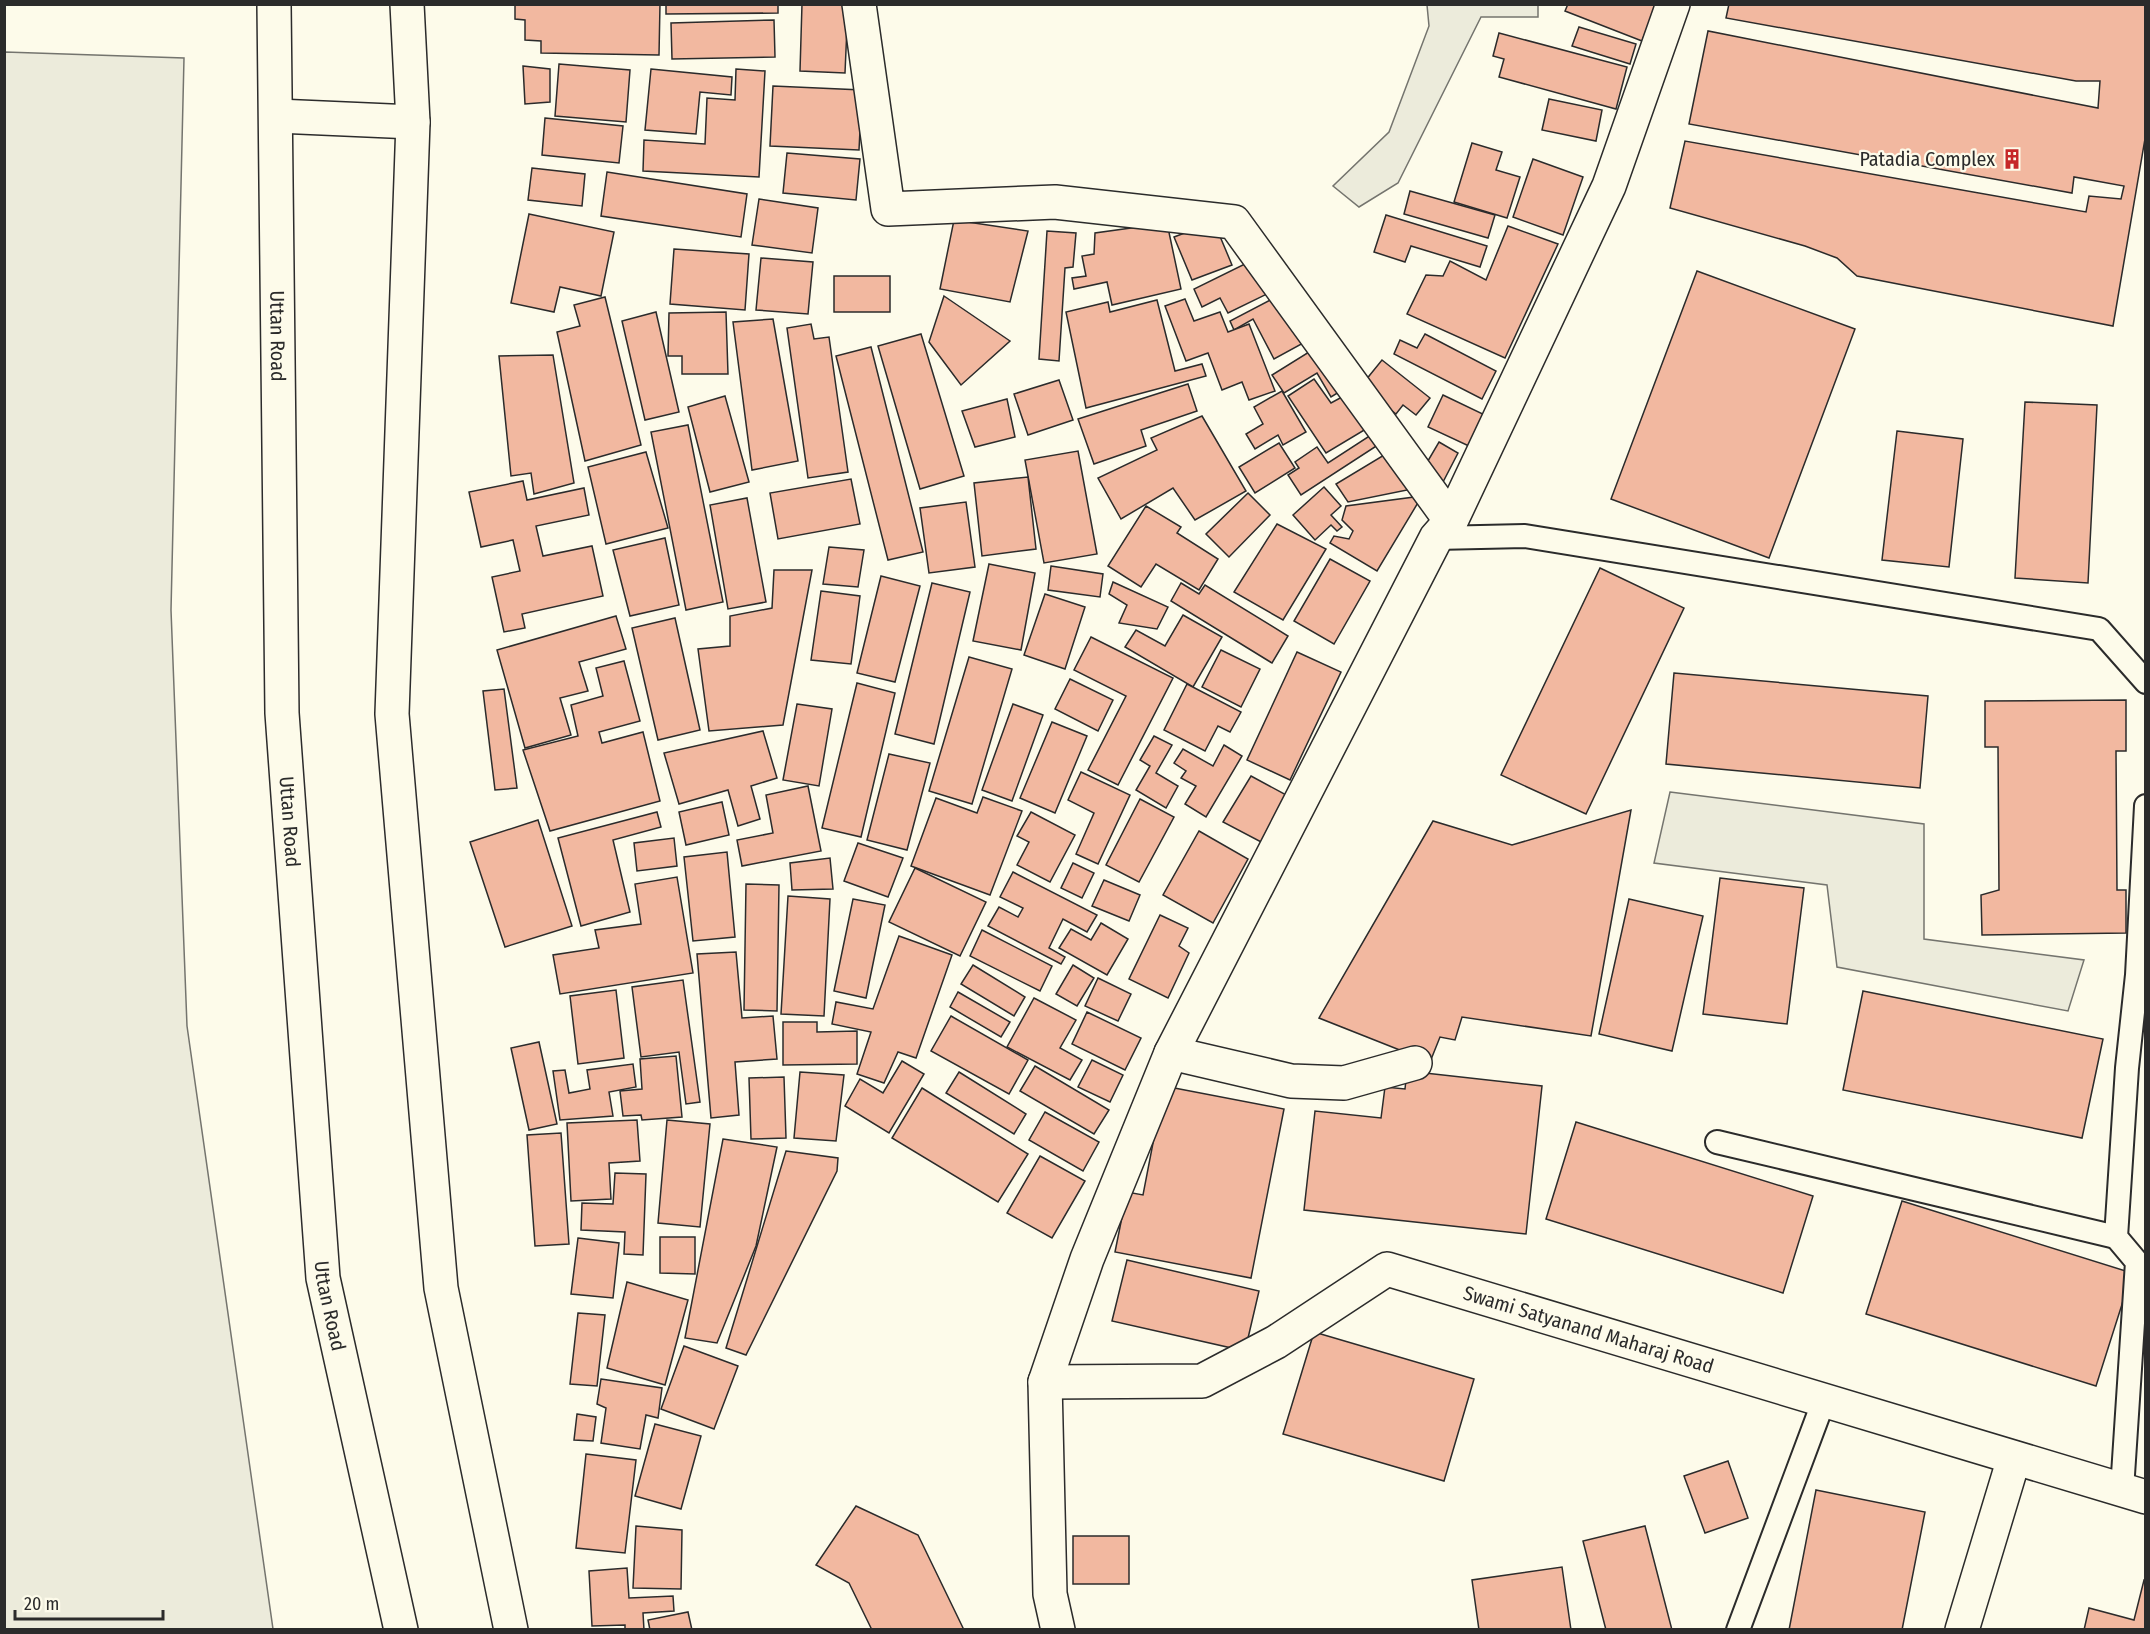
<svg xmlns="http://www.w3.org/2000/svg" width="2150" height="1634" font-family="'Fira Sans Condensed',sans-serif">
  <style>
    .green { fill: #ecebdb; stroke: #74746e; stroke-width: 1.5 }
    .building { fill: #f2b8a0; stroke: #2b2b2b; stroke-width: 1.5 }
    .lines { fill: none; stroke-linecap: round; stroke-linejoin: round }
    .lane-casing { stroke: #2b2b2b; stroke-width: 26 }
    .street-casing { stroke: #2b2b2b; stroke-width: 36 }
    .secondary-casing { stroke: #2b2b2b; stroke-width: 36 }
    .lane { stroke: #fdfbea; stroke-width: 22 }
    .street { stroke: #fdfbea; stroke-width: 33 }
    .secondary { stroke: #fdfbea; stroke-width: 33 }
    .labels { text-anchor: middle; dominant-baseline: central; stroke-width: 4.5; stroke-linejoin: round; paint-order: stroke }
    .poi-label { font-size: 20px; fill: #2b2b2b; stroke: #fdfbea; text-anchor: end }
    .street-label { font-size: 20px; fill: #2b2b2b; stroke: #fdfbea }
  </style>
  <rect width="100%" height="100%" fill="#fdfbea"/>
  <g class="green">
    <path d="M 1427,5 L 1538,5 L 1538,17 L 1481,17 L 1398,183 L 1359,207 L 1333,186 L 1389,132 L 1429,26 Z"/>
    <path d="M 5,52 L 184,58 L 171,610 L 187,1026 L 273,1629 L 5,1629 Z"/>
    <path d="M 1670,792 L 1924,824 L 1924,939 L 2084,960 L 2068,1011 L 1837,967 L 1827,885 L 1654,863 Z"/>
  </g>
  <g class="building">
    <path d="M 515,4 L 660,4 L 659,55 L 541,53 L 541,41 L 525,40 L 525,20 L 515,19 Z"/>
    <path d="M 666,4 L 778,4 L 778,13 L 666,14 Z"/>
    <path d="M 802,4 L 848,4 L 845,73 L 800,71 Z"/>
    <path d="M 1568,4 L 1652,4 L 1656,6 L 1642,41 L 1565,11 Z"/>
    <path d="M 1729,4 L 2146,4 L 2146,133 L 2113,326 L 1857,276 L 1837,258 L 1805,246 L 1670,208 L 1685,141 L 2086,212 L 2089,196 L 2121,199 L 2124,186 L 2074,177 L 2072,193 L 1689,124 L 1708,31 L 2098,108 L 2100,81 L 2076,81 L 1726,18 Z"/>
    <path d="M 774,20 L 775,57 L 672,59 L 671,23 Z"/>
    <path d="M 1579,27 L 1636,44 L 1630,64 L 1572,46 Z"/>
    <path d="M 1499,33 L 1627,67 L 1616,109 L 1499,77 L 1504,59 L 1493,56 Z"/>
    <path d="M 559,64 L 630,70 L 626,122 L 555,116 Z"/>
    <path d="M 523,66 L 550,69 L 550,102 L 525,104 Z"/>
    <path d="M 651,69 L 732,77 L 731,95 L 700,92 L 696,134 L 645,130 Z"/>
    <path d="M 736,69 L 765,71 L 759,177 L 643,171 L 644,140 L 705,144 L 707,98 L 735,100 Z"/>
    <path d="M 773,86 L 862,90 L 859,150 L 770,146 Z"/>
    <path d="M 1549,99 L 1602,110 L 1596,141 L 1542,130 Z"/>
    <path d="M 545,118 L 623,126 L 619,163 L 542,155 Z"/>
    <path d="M 1472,143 L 1502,152 L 1496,170 L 1520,177 L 1507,218 L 1454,202 Z"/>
    <path d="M 787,153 L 860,159 L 856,200 L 783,193 Z"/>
    <path d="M 1533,159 L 1583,177 L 1563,235 L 1513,217 Z"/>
    <path d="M 532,168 L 585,174 L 582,206 L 528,200 Z"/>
    <path d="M 607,172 L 747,194 L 741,237 L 601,216 Z"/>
    <path d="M 1410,191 L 1495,215 L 1488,238 L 1404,214 Z"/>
    <path d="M 759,199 L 818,208 L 812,253 L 752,245 Z"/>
    <path d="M 529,214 L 614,232 L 601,296 L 560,287 L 554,312 L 511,303 Z"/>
    <path d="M 1386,215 L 1487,246 L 1480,267 L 1411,246 L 1405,262 L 1374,252 Z"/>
    <path d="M 954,220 L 1028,231 L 1010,302 L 940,289 Z"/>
    <path d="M 1214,222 L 1232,265 L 1192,280 L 1174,237 Z"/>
    <path d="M 1167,223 L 1181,289 L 1112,305 L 1107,282 L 1074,289 L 1072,278 L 1086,276 L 1082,256 L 1094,254 L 1095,233 Z"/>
    <path d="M 1508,226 L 1558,244 L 1505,358 L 1407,314 L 1426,275 L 1443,276 L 1450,261 L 1486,280 Z"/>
    <path d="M 1047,231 L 1076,233 L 1073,267 L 1065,268 L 1059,361 L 1039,359 Z"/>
    <path d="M 674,249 L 749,254 L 745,310 L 670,304 Z"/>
    <path d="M 761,258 L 813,262 L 808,314 L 756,310 Z"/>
    <path d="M 1257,258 L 1273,291 L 1228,313 L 1220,298 L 1202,307 L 1194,289 Z"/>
    <path d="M 1697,271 L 1855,329 L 1769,558 L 1611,499 Z"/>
    <rect x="834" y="276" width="56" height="36"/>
    <path d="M 1282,294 L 1307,341 L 1274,359 L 1253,319 L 1234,330 L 1230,321 Z"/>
    <path d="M 944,296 L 1010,341 L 961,385 L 929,342 Z"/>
    <path d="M 605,297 L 641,445 L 585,461 L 557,332 L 580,326 L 574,305 Z"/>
    <path d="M 1185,299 L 1194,321 L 1220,312 L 1228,332 L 1249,324 L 1275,391 L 1249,400 L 1242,382 L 1222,390 L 1208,353 L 1186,361 L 1165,306 Z"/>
    <path d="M 1157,300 L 1175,371 L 1202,364 L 1206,376 L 1086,408 L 1066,312 L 1108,302 L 1110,312 Z"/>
    <path d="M 656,312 L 679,412 L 645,420 L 622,321 Z"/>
    <path d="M 726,312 L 728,374 L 682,374 L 682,356 L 668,356 L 669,313 Z"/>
    <path d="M 773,319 L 798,461 L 752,470 L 733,322 Z"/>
    <path d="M 811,324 L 814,339 L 829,337 L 848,472 L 808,478 L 787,328 Z"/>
    <path d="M 921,334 L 964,476 L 920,489 L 878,346 Z"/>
    <path d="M 1425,334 L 1496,371 L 1482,399 L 1394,354 L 1400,340 L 1417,348 Z"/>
    <path d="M 871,347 L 923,552 L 888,560 L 836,356 Z"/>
    <path d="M 1317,347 L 1344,389 L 1331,397 L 1317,373 L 1284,393 L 1272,375 Z"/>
    <path d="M 553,355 L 574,483 L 534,494 L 531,473 L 511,476 L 499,356 Z"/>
    <path d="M 1382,360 L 1430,398 L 1416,415 L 1403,405 L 1396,414 L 1361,386 Z"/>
    <path d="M 1314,379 L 1331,403 L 1353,391 L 1376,423 L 1326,453 L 1288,396 Z"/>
    <path d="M 1059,380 L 1073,420 L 1028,435 L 1014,394 Z"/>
    <path d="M 1188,384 L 1197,411 L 1141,430 L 1146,446 L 1094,464 L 1078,419 Z"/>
    <path d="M 1282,391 L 1306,432 L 1283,445 L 1278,435 L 1255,449 L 1246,434 L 1263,424 L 1254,407 Z"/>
    <path d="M 1443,395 L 1487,416 L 1471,447 L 1428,427 Z"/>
    <path d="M 725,396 L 749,482 L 710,492 L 688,407 Z"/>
    <path d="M 1007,399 L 1015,437 L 975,447 L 962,411 Z"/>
    <path d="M 2025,402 L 2097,405 L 2088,583 L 2015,578 Z"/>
    <path d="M 1202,416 L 1246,491 L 1195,520 L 1173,488 L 1121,519 L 1098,478 L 1157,450 L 1151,438 Z"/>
    <path d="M 688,425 L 723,602 L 686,610 L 651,432 Z"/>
    <path d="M 1897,431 L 1963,439 L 1949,567 L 1882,560 Z"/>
    <path d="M 1374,433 L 1381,443 L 1301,495 L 1288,475 L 1299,468 L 1295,462 L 1317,447 L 1328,463 Z"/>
    <path d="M 1439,442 L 1458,453 L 1443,482 L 1422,471 Z"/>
    <path d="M 1279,443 L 1295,468 L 1255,493 L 1239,467 Z"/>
    <path d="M 1394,449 L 1417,488 L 1348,502 L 1336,484 Z"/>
    <path d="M 1078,451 L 1097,554 L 1044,563 L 1025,460 Z"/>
    <path d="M 646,452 L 668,528 L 606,544 L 588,467 Z"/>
    <path d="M 1028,477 L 1036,549 L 982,556 L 974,483 Z"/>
    <path d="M 851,479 L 860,524 L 778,539 L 770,493 Z"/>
    <path d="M 523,481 L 527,500 L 584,488 L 589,515 L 536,526 L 543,556 L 592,546 L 603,596 L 522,614 L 525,628 L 504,632 L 492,577 L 520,571 L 513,540 L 481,547 L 469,492 Z"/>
    <path d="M 1324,487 L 1341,506 L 1331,515 L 1342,527 L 1337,531 L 1331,525 L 1315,540 L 1293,515 Z"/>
    <path d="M 1248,493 L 1270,515 L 1229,557 L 1206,534 Z"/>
    <path d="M 1422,496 L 1377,571 L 1330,543 L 1334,536 L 1349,539 L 1353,531 L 1342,520 L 1346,506 Z"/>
    <path d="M 747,498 L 766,602 L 728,609 L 710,505 Z"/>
    <path d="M 966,502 L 975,567 L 929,573 L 920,508 Z"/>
    <path d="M 1146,506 L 1181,527 L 1177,533 L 1218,559 L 1199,590 L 1156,564 L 1141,587 L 1108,566 Z"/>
    <path d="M 1277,524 L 1326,549 L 1283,620 L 1234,592 Z"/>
    <path d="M 665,538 L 679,605 L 630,616 L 613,550 Z"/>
    <path d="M 829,547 L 864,550 L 858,587 L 823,584 Z"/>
    <path d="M 1330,559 L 1370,581 L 1334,644 L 1294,621 Z"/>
    <path d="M 989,564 L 1035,573 L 1021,650 L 973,641 Z"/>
    <path d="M 1051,566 L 1103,574 L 1100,597 L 1048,590 Z"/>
    <path d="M 1600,568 L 1684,608 L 1586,814 L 1501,775 Z"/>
    <path d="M 774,570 L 812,570 L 783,725 L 709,731 L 698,649 L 730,646 L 730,616 L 772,608 Z"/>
    <path d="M 881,576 L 920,586 L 895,682 L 857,673 Z"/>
    <path d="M 1113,582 L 1168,607 L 1157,629 L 1119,623 L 1127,605 L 1109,594 Z"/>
    <path d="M 932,583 L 970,592 L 934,744 L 895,734 Z"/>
    <path d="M 1181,583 L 1199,594 L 1205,585 L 1288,636 L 1272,663 L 1171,601 Z"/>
    <path d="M 821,591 L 860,596 L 851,664 L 811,660 Z"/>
    <path d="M 1045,594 L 1085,607 L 1065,669 L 1024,655 Z"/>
    <path d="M 1183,615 L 1222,637 L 1193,687 L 1125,647 L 1136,630 L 1165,646 Z"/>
    <path d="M 616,616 L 626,649 L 579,662 L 588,691 L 560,698 L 571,735 L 525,748 L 497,650 Z"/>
    <path d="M 675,618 L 700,730 L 658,740 L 632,628 Z"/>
    <path d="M 1091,637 L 1173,678 L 1118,785 L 1088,770 L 1126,696 L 1074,670 Z"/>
    <path d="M 1221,650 L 1260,669 L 1241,707 L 1202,687 Z"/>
    <path d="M 1297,652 L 1341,672 L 1290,780 L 1247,760 Z"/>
    <path d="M 969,657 L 1012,669 L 972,804 L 929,791 Z"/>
    <path d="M 624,661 L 640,721 L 599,732 L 602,743 L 643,732 L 660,801 L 550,831 L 523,750 L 578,736 L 571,705 L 603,696 L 596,668 Z"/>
    <path d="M 1674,673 L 1928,696 L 1920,788 L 1666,764 Z"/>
    <path d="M 1070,679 L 1113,700 L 1098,731 L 1055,709 Z"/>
    <path d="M 857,683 L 895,693 L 861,837 L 822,828 Z"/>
    <path d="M 1187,684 L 1241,712 L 1230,732 L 1218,726 L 1205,751 L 1164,730 Z"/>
    <path d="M 504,689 L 517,788 L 495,790 L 483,691 Z"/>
    <path d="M 2126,700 L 2126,751 L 2116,751 L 2117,890 L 2126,890 L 2126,933 L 1982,935 L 1981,895 L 1999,890 L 1998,747 L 1985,747 L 1985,701 Z"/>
    <path d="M 797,704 L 832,709 L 819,786 L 783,780 Z"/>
    <path d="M 1013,704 L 1043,715 L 1012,801 L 982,790 Z"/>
    <path d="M 1052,722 L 1087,736 L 1055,813 L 1020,798 Z"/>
    <path d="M 763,731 L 777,778 L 751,786 L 760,819 L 738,826 L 728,790 L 679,804 L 664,753 Z"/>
    <path d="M 1154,736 L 1172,745 L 1156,773 L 1178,786 L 1166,808 L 1136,790 L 1150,766 L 1140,760 Z"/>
    <path d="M 1224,745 L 1242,756 L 1206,817 L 1185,804 L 1196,786 L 1181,778 L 1186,771 L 1174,763 L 1183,749 L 1213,766 Z"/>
    <path d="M 889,754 L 930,763 L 907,850 L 867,840 Z"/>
    <path d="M 1081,772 L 1130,795 L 1098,864 L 1076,854 L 1094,813 L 1068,800 Z"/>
    <path d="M 1251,776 L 1290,797 L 1263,843 L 1223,822 Z"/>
    <path d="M 808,786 L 821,851 L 742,866 L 737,840 L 773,833 L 766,795 Z"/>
    <path d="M 983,797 L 1022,811 L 990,895 L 911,866 L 936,798 L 977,813 Z"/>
    <path d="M 1140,799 L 1174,817 L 1139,882 L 1106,865 Z"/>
    <path d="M 722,802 L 729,835 L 686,845 L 679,812 Z"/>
    <path d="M 1631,810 L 1591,1036 L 1462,1017 L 1455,1040 L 1440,1037 L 1430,1062 L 1319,1018 L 1433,821 L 1512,845 Z"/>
    <path d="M 657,812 L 661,827 L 613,840 L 630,912 L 581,926 L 558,838 Z"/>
    <path d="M 1031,812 L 1075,835 L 1050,882 L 1017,865 L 1029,842 L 1017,836 Z"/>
    <path d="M 538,820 L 572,926 L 505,947 L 470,842 Z"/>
    <path d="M 1199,831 L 1248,859 L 1213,923 L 1163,895 Z"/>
    <path d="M 674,838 L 677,866 L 637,871 L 634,843 Z"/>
    <path d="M 858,843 L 903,858 L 888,897 L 844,881 Z"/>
    <path d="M 727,852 L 735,937 L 693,941 L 684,857 Z"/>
    <path d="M 830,858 L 833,889 L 792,890 L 790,863 Z"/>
    <path d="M 1073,863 L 1094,873 L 1082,898 L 1061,888 Z"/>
    <path d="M 915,868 L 986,902 L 960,956 L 889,922 Z"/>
    <path d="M 1013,872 L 1097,915 L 1087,932 L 1063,919 L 1049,948 L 1065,957 L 1061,964 L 988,926 L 999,907 L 1018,917 L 1023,908 L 1000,897 Z"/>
    <path d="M 677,877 L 693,973 L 560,994 L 553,955 L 599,948 L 595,930 L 641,924 L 635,884 Z"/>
    <path d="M 1720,878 L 1804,888 L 1787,1024 L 1703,1014 Z"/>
    <path d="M 1104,880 L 1140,895 L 1129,921 L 1092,906 Z"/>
    <path d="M 746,884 L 779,885 L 777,1011 L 744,1010 Z"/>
    <path d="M 788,896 L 830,899 L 824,1016 L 781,1014 Z"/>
    <path d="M 853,899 L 885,905 L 866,998 L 834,991 Z"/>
    <path d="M 1629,899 L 1703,916 L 1672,1051 L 1599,1034 Z"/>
    <path d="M 1160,915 L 1188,928 L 1179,946 L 1189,953 L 1168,998 L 1129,979 Z"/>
    <path d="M 1101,923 L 1128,939 L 1107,975 L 1059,948 L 1071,929 L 1091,940 Z"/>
    <path d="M 982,930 L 1052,966 L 1040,991 L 970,956 Z"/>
    <path d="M 899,936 L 952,955 L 916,1058 L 898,1052 L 884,1083 L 857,1074 L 871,1032 L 832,1024 L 836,1002 L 873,1009 Z"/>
    <path d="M 736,952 L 742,1018 L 773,1016 L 777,1059 L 735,1062 L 739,1115 L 711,1118 L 697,954 Z"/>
    <path d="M 973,965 L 1025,997 L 1014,1016 L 961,984 Z"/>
    <path d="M 1073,965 L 1094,978 L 1077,1006 L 1056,994 Z"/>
    <path d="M 1098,978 L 1131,994 L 1118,1021 L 1085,1006 Z"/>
    <path d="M 683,980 L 700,1102 L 686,1104 L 679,1052 L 641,1057 L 632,987 Z"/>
    <path d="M 616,990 L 624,1058 L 578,1064 L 570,996 Z"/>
    <path d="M 1863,991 L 2103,1039 L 2082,1138 L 1843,1090 Z"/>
    <path d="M 958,992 L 1010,1022 L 1001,1037 L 950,1007 Z"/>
    <path d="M 1034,998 L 1076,1020 L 1060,1048 L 1082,1060 L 1070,1080 L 1007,1047 Z"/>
    <path d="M 1087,1012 L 1141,1038 L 1125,1070 L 1072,1044 Z"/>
    <path d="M 951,1016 L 1028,1060 L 1009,1094 L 931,1051 Z"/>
    <path d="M 783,1022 L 817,1022 L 817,1032 L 857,1031 L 857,1064 L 783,1065 Z"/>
    <path d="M 539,1042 L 557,1124 L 529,1130 L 511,1048 Z"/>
    <path d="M 676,1056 L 682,1117 L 642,1120 L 641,1115 L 623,1116 L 620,1091 L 642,1089 L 640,1059 Z"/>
    <path d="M 1092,1060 L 1123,1075 L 1110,1102 L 1078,1087 Z"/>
    <path d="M 902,1061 L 924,1074 L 889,1133 L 845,1106 L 860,1079 L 883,1093 Z"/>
    <path d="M 633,1064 L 636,1087 L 609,1092 L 613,1116 L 560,1120 L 553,1071 L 565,1070 L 569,1093 L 590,1089 L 587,1070 Z"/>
    <path d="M 1035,1066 L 1109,1110 L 1094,1134 L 1020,1091 Z"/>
    <path d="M 1407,1071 L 1542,1086 L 1526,1234 L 1304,1210 L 1315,1111 L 1381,1118 L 1385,1087 L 1405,1089 Z"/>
    <path d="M 800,1072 L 844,1075 L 836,1141 L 794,1138 Z"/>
    <path d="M 959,1072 L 1026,1114 L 1014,1134 L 946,1093 Z"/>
    <path d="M 784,1077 L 786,1138 L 751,1139 L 749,1078 Z"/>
    <path d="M 1164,1086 L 1284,1109 L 1251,1278 L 1115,1252 L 1127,1192 L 1143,1195 Z"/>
    <path d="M 922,1088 L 1028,1154 L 998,1202 L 892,1138 Z"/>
    <path d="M 1045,1112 L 1099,1142 L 1083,1171 L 1029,1140 Z"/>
    <path d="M 637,1120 L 640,1161 L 609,1163 L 611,1199 L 571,1201 L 567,1123 Z"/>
    <path d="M 667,1120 L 710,1124 L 700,1227 L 658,1223 Z"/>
    <path d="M 1576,1122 L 1813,1196 L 1783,1293 L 1546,1219 Z"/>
    <path d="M 561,1133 L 569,1244 L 535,1246 L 527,1135 Z"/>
    <path d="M 723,1139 L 777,1147 L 756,1246 L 717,1343 L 685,1338 Z"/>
    <path d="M 786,1151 L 838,1158 L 837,1171 L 746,1355 L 726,1348 Z"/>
    <path d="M 1040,1156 L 1085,1181 L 1052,1238 L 1007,1213 Z"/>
    <path d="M 615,1173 L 646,1174 L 643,1255 L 624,1254 L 625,1232 L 581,1230 L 582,1203 L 613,1204 Z"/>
    <path d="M 1902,1201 L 2132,1273 L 2096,1386 L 1866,1314 Z"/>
    <path d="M 660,1237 L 695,1237 L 695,1274 L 660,1273 Z"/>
    <path d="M 578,1238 L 619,1243 L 613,1298 L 571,1294 Z"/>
    <path d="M 1127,1260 L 1259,1291 L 1245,1351 L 1112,1321 Z"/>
    <path d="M 627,1282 L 688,1300 L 665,1385 L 607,1368 Z"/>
    <path d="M 578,1313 L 605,1315 L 597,1386 L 570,1384 Z"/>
    <path d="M 1314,1332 L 1474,1379 L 1444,1481 L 1283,1434 Z"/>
    <path d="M 684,1346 L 738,1366 L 714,1429 L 661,1409 Z"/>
    <path d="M 601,1379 L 662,1388 L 658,1418 L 646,1415 L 640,1449 L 601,1443 L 606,1408 L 597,1404 Z"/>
    <path d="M 577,1414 L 596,1417 L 593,1441 L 574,1440 Z"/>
    <path d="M 655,1424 L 701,1436 L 681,1509 L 635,1496 Z"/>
    <path d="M 586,1454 L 636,1460 L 625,1553 L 576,1548 Z"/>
    <path d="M 1728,1461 L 1748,1518 L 1705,1533 L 1684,1476 Z"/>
    <path d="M 1816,1490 L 1925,1512 L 1902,1630 L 1789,1630 Z"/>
    <path d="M 856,1506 L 918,1535 L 964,1630 L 872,1630 L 849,1583 L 816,1565 Z"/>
    <path d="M 636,1526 L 682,1530 L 681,1589 L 633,1588 Z"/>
    <path d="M 1645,1526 L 1672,1630 L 1606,1630 L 1583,1541 Z"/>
    <rect x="1073" y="1536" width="56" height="48"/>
    <path d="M 1562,1567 L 1571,1630 L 1479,1630 L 1472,1580 Z"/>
    <path d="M 627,1568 L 629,1598 L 673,1596 L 674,1611 L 643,1613 L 644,1630 L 625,1630 L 625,1625 L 592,1626 L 589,1571 Z"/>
    <path d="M 2144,1580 L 2146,1581 L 2146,1630 L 2084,1630 L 2089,1608 L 2134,1620 Z"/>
    <path d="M 688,1612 L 692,1630 L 650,1630 L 648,1620 Z"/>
  </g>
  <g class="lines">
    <g class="lane-casing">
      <g id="lane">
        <path d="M 1436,538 L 1525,536 L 2099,629 L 2146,682"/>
        <path d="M 1717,1142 L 2116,1237"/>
        <path d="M 2122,1490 L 2137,1262 L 2116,1237 L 2127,1068 L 2137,975 L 2146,806"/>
        <path d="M 1738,1630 L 1824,1400"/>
      </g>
    </g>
    <g class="street-casing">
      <g id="street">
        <path d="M 859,4 L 888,209 L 1055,202 L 1234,222 L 1451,521"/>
        <path d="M 1171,1053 L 1291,1081 L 1344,1083 L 1415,1063"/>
        <path id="s1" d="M 1045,1382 L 1202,1381 L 1276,1342 L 1387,1269 L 2146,1497"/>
        <path d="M 1058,1630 L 1050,1594 L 1045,1382 L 1087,1259 L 1171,1053 L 1436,538 L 1451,521 L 1609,186 L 1673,4"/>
        <path d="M 1962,1630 L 2014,1458"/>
      </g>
    </g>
    <g class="secondary-casing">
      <g id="secondary">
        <path id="s2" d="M 274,4 L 282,713 L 323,1278 L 401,1630"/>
        <path d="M 407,4 L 413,122 L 392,714 L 441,1288 L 511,1630"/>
        <path d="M 277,116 L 413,122"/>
      </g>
    </g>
    <use href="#lane" class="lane"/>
    <use href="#street" class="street"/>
    <use href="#secondary" class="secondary"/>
  </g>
  <defs>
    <g id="building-bare" transform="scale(1.62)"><path d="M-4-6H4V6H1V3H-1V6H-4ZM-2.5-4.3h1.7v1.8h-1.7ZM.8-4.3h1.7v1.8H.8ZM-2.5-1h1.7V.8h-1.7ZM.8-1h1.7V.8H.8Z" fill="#c62828" stroke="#fdfbea" stroke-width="2.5" paint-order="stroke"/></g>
  </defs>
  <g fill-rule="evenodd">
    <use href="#building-bare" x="2012" y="159"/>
  </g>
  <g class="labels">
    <g class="poi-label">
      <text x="1995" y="159">Patadia Complex</text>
    </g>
    <g class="street-label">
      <text stroke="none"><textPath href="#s2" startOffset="332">Uttan Road</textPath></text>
      <text stroke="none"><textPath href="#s2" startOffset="818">Uttan Road</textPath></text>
      <text stroke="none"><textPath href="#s2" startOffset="1304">Uttan Road</textPath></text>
      <text stroke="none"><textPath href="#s1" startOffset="584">Swami Satyanand Maharaj Road</textPath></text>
    </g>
  </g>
  <rect width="2150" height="1634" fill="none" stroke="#2b2b2b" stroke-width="12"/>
  <path d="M15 1610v9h148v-9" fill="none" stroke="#2b2b2b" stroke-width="3"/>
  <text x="24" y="1610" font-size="18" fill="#2b2b2b" stroke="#fdfbea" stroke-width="4.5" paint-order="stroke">20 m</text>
</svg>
